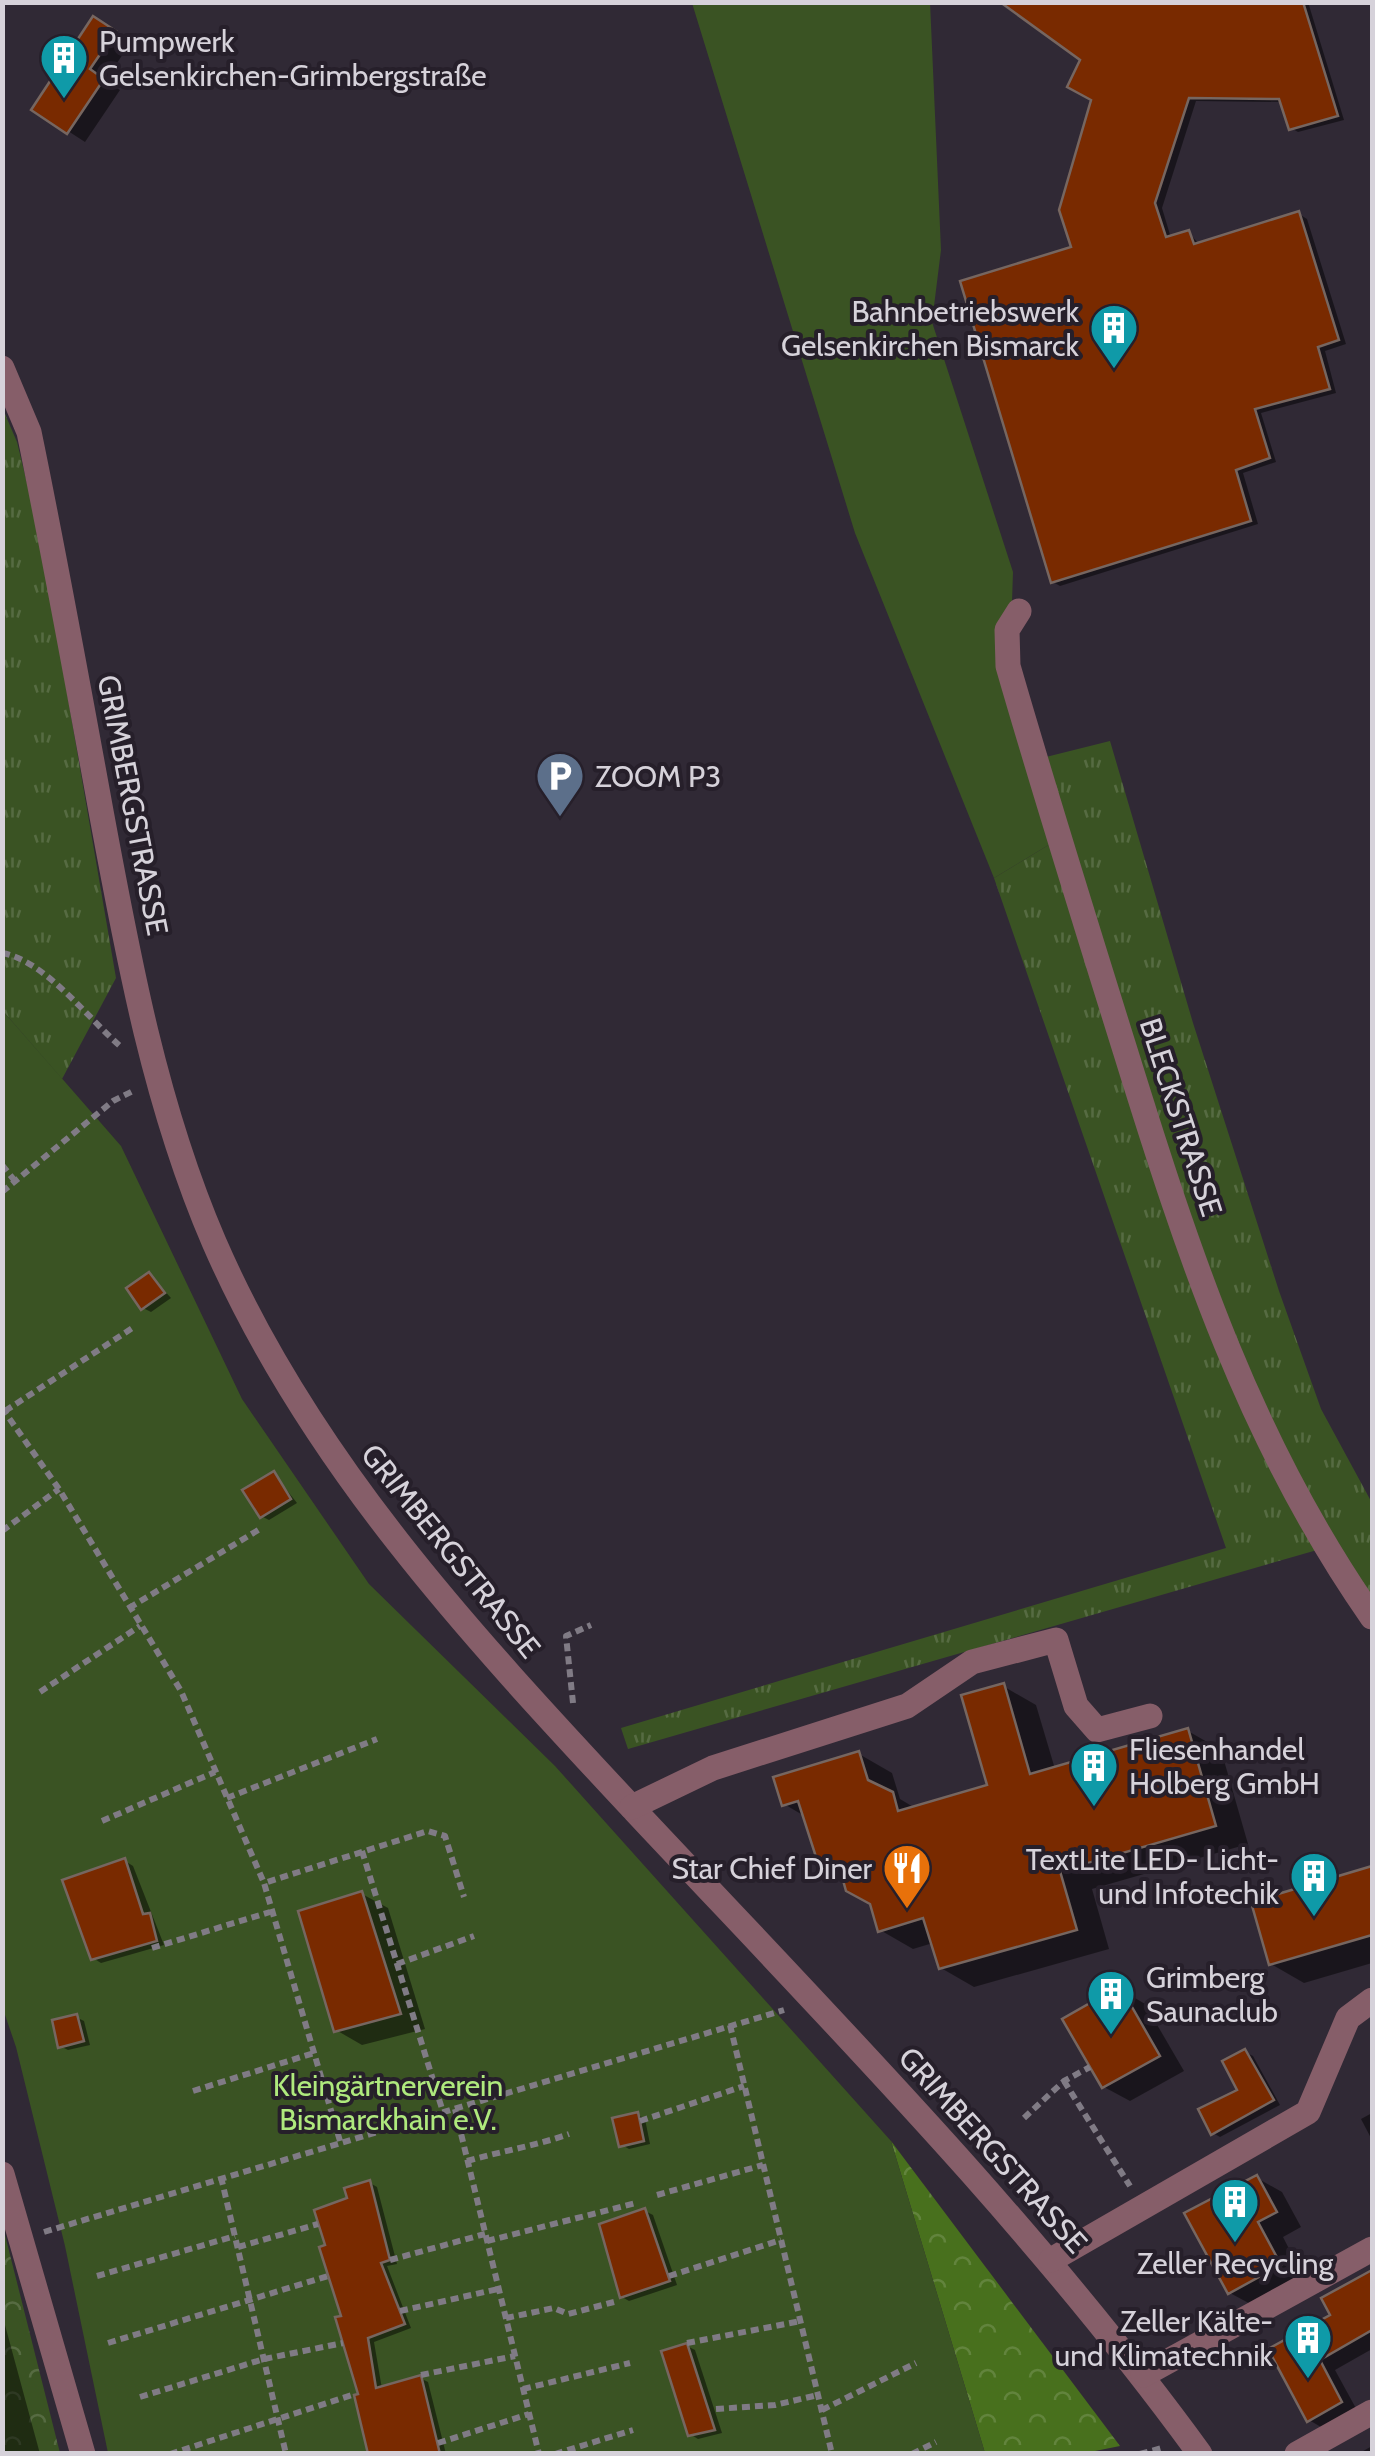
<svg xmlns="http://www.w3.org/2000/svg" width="1375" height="2456" font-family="Cabin,sans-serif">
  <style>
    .grass { fill: url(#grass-tufts) }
    .forest { fill: url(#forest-crowns) }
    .park { fill: url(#park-crowns) }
    .garden { fill: #3a5323 }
    .shadow { fill: #0007 }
    .building { fill: #792a00; stroke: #766660; stroke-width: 2.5 }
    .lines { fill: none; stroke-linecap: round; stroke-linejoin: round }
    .path { stroke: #807b85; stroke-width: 6; stroke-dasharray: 8 5; stroke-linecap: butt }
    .minor { stroke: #865e69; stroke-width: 25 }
    .labels { text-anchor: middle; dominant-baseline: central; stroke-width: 8; stroke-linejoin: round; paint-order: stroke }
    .poi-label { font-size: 30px; fill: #d6d2da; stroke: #261f2a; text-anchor: start }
    .street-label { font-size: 30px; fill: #d6d2da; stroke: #261f2a }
    .park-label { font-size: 30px; fill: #afe97d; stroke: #261f2a }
  </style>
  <defs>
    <pattern id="grass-tufts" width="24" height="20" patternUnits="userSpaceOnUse" patternTransform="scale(2.5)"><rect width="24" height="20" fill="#3a5323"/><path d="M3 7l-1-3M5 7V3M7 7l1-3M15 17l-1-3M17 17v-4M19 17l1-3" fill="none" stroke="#566b42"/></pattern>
    <pattern id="forest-crowns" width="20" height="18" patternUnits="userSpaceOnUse" patternTransform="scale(2.5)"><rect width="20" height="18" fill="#48701d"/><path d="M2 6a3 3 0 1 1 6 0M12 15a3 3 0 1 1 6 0" fill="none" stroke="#62843d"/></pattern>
    <pattern id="park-crowns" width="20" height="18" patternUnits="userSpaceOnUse" patternTransform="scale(2.5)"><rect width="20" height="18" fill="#3a5323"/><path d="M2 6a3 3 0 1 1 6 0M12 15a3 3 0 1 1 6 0" fill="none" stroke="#566b42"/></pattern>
  </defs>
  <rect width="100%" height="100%" fill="#302935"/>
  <g class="grass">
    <path d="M 2,407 L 17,442 L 41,541 L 116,978 L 62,1079 L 3,1011 Z"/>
    <path d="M 1110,741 L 1193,1023 L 1279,1291 L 1321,1409 L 1372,1503 L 1372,1604 L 1331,1546 L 628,1749 L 621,1728 L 1226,1548 L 994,878 L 1065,835 L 1042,758 Z"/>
  </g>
  <path class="forest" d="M 891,2141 L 1120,2446 L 1085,2453 L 985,2453 Z"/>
  <path class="park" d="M 2,2221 L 5,2235 L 60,2453 L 3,2453 Z"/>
  <g class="garden">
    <path d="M 930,2 L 941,250 L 932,322 L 1013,572 L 1011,632 L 1065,835 L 994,878 L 855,533 L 692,3 Z"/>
    <path d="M 3,1011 L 121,1146 L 242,1399 L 369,1584 L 555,1766 L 891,2141 L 985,2453 L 108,2453 L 65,2246 L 16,2047 L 3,2009 Z"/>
  </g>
  <g class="shadow">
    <path d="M 1009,2 L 1308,2 L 1344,120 L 1298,132 L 1291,128 L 1282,102 L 1196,101 L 1162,208 L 1171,238 L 1189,233 L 1200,245 L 1299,214 L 1307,219 L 1346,344 L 1325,351 L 1336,393 L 1261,413 L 1276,462 L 1243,473 L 1258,524 L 1060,586 L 1053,582 L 1074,248 L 1094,99 L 1083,59 Z"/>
    <path d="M 110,29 L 131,42 L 105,81 L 120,90 L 85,142 L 34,109 Z"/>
    <path d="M 150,1275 L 171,1298 L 151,1312 L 143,1308 Z"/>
    <path d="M 274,1474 L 297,1503 L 269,1520 L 261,1516 Z"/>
    <path d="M 1003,1686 L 1036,1705 L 1055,1769 L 1188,1731 L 1221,1750 L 1248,1844 L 1092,1889 L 1109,1949 L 974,1987 L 941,1968 L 933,1943 L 913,1949 L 880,1930 L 873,1904 L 843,1872 L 806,1817 L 784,1804 L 859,1754 L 892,1773 L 900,1799 L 915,1808 L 990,1786 Z"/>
    <path d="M 125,1861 L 133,1866 L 164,1945 L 101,1963 L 93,1958 Z"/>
    <path d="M 1372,1869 L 1372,1963 L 1304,1983 L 1271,1964 L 1254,1903 Z"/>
    <path d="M 362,1894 L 388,1908 L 425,2029 L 362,2045 L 336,2030 Z"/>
    <path d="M 1120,1989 L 1145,2004 L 1184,2071 L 1130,2101 L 1104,2087 Z"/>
    <path d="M 76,2017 L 84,2021 L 90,2045 L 68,2050 L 60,2046 Z"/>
    <path d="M 1245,2052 L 1253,2056 L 1280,2105 L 1220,2137 L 1213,2133 L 1240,2091 Z"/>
    <path d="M 1372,2113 L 1372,2140 L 1361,2119 Z"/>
    <path d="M 637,2114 L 645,2119 L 650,2144 L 629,2149 L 622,2145 Z"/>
    <path d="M 1257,2178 L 1282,2192 L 1301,2227 L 1283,2237 L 1305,2280 L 1256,2307 L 1230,2293 Z"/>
    <path d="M 370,2183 L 377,2187 L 397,2264 L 387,2266 L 411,2328 L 374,2342 L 382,2389 L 420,2378 L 428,2382 L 446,2454 L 370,2454 L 328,2247 L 350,2200 Z"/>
    <path d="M 645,2211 L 653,2215 L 677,2285 L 629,2301 L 622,2297 Z"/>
    <path d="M 1372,2273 L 1372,2349 L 1335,2370 L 1358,2412 L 1326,2430 L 1309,2420 L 1271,2350 L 1334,2316 L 1325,2299 Z"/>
    <path d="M 2,2314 L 40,2454 L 2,2454 Z"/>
    <path d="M 687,2346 L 695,2350 L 722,2433 L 698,2439 L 690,2434 Z"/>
    <path d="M 1372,2446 L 1372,2454 L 1358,2454 Z"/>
  </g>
  <g class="building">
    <path d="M 1000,2 L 1303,2 L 1338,116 L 1289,130 L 1279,99 L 1189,98 L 1155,203 L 1166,237 L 1189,230 L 1194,244 L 1299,211 L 1339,340 L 1318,347 L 1330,389 L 1255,409 L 1270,458 L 1236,470 L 1251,521 L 1051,583 L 960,281 L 1071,247 L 1059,210 L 1091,100 L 1067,87 L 1080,60 Z"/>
    <path d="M 93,16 L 116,31 L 90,69 L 104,79 L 67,134 L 31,110 Z"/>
    <path d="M 149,1272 L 165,1293 L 141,1310 L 126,1288 Z"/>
    <path d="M 274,1471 L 291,1499 L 260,1518 L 242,1490 Z"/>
    <path d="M 1004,1683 L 1030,1774 L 1188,1728 L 1216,1826 L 1060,1871 L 1077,1930 L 939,1969 L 923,1918 L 878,1932 L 870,1904 L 846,1891 L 841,1873 L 816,1857 L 798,1801 L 782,1806 L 773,1777 L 859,1751 L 868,1780 L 893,1792 L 898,1811 L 987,1785 L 961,1695 Z"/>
    <path d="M 125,1858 L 143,1914 L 150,1913 L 157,1941 L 91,1960 L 62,1880 Z"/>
    <path d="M 1372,1866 L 1372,1935 L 1269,1965 L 1251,1902 Z"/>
    <path d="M 362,1891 L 401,2014 L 334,2032 L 298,1911 Z"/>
    <path d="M 1120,1986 L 1160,2056 L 1102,2088 L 1062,2019 Z"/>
    <path d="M 77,2014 L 84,2041 L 58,2048 L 52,2020 Z"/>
    <path d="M 1245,2049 L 1274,2100 L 1211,2135 L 1198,2109 L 1237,2090 L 1222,2061 Z"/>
    <path d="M 638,2112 L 644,2141 L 619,2147 L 612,2118 Z"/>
    <path d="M 1257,2175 L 1277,2212 L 1258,2222 L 1281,2265 L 1228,2294 L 1184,2213 Z"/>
    <path d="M 370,2180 L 390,2260 L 381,2263 L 405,2324 L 368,2338 L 376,2388 L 421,2375 L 440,2454 L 368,2454 L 354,2395 L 358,2394 L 335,2317 L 341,2316 L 319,2247 L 325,2245 L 314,2210 L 347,2198 L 344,2188 Z"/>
    <path d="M 645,2208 L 670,2281 L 620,2298 L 599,2224 Z"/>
    <path d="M 1372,2270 L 1372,2330 L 1320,2360 L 1342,2402 L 1307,2422 L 1268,2349 L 1330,2315 L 1321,2298 Z"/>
    <path d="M 687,2343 L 715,2430 L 688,2436 L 661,2351 Z"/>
  </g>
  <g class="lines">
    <g class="path">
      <path d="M 2,953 C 44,960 87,1017 120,1046"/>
      <path d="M 2,1165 L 15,1181"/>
      <path d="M 2,1192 L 113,1101 L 135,1090"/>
      <path d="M 2,1408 L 59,1489 L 181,1691 L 264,1883"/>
      <path d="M 5,1411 L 134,1327"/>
      <path d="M 2,1531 L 59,1489"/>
      <path d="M 129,1608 L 260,1529"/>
      <path d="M 40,1692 L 140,1626"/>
      <path d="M 573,1703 L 566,1636 L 591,1625"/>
      <path d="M 227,1798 L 377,1739"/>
      <path d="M 102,1821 L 215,1772"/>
      <path d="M 362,1851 L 443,2112"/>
      <path d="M 152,1948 L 270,1912"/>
      <path d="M 397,1964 L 474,1936"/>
      <path d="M 730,2025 L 832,2454"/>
      <path d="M 1064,2081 L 1130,2186"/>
      <path d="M 193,2091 L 314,2053"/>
      <path d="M 455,2109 L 539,2454"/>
      <path d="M 1024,2118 L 1064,2081 L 1090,2067"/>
      <path d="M 640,2121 L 744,2086"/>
      <path d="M 340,2141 L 264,1883 L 428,1831 L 445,1836 L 464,1897"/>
      <path d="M 467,2161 C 502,2151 535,2146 569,2134"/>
      <path d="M 221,2177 L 286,2454"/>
      <path d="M 657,2195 L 763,2165"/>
      <path d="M 44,2232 L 784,2010"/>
      <path d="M 487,2241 L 636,2203"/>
      <path d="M 238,2247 L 318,2224"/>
      <path d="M 390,2260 L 485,2234"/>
      <path d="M 97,2276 L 235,2236"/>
      <path d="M 669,2276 L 781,2240"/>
      <path d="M 400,2311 L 498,2289"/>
      <path d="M 506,2318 L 554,2308 L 568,2314 L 614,2302"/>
      <path d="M 108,2343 L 328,2276"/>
      <path d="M 687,2343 L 801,2321"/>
      <path d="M 421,2375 L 515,2356"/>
      <path d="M 523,2389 L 630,2363"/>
      <path d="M 140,2397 L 264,2359 L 343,2343"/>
      <path d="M 716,2409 L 775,2405 L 818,2395"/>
      <path d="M 822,2410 L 916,2363"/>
      <path d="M 438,2443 L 529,2414"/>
      <path d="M 170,2454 L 352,2395"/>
      <path d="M 555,2454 L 633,2430"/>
      <path d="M 912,2454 L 936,2442"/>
      <path d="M 1140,2454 L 1162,2448"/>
    </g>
    <g class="minor">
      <path d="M 2,368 L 29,432 C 55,558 78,685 101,811 C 128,957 155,1105 214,1242 C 310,1463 473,1637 635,1811 C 830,2019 1032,2223 1200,2454"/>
      <path d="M 1019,611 L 1007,630 L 1008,666 C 1045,794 1085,922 1125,1050 C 1188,1253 1249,1441 1372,1617"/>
      <path d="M 632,1807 L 713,1768 L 907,1706 L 972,1662 L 1056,1640 L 1076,1706 L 1097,1730 L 1150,1716"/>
      <path d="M 2,2174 L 83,2454"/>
      <path d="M 1051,2260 L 1308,2112 L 1348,2018 L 1372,2000"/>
      <path d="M 1143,2375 L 1372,2249"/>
      <path d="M 1297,2454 L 1372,2412"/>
    </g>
  </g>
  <defs>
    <g id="building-pin" transform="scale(2.5)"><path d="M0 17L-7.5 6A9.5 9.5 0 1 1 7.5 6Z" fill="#0f9aa8" stroke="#261f2a"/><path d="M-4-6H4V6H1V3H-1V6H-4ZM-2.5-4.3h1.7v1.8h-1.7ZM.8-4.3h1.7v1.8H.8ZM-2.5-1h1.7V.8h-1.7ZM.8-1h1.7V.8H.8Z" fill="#fff"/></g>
    <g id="parking-pin" transform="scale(2.5)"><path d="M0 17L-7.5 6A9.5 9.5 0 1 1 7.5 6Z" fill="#5c6f8a" stroke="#261f2a"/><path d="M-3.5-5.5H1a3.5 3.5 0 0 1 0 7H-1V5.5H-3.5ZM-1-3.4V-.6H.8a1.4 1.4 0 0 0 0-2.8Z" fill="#fff"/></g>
    <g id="restaurant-pin" transform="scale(2.5)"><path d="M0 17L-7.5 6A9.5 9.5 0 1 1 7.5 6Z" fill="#e8710a" stroke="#261f2a"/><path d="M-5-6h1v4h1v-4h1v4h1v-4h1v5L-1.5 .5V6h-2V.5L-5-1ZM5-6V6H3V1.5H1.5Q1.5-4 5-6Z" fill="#fff"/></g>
  </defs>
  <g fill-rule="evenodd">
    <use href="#building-pin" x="64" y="58"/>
    <use href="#building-pin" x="1114" y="328"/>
    <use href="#parking-pin" x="560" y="776"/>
    <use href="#building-pin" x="1094" y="1766"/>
    <use href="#restaurant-pin" x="907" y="1868"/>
    <use href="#building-pin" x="1314" y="1876"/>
    <use href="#building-pin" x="1111" y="1994"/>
    <use href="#building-pin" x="1235" y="2202"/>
    <use href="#building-pin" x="1308" y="2338"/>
  </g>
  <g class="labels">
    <g class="poi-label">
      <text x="99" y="41">Pumpwerk<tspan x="99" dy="34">Gelsenkirchen-Grimbergstraße</tspan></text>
      <text x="1079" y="311" text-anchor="end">Bahnbetriebswerk<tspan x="1079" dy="34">Gelsenkirchen Bismarck</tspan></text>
      <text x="595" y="776">ZOOM P3</text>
      <text x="1129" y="1749">Fliesenhandel<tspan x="1129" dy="34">Holberg GmbH</tspan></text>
      <text x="1279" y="1859" text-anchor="end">TextLite LED- Licht-<tspan x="1279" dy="34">und Infotechik</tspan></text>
      <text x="872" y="1868" text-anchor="end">Star Chief Diner</text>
      <text x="1146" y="1977">Grimberg<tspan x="1146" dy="34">Saunaclub</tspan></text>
      <text x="1235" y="2263" text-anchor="middle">Zeller Recycling</text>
      <text x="1273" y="2321" text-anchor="end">Zeller Kälte-<tspan x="1273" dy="34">und Klimatechnik</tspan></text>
    </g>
    <g class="street-label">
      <text transform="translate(133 805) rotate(79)">GRIMBERGSTRASSE</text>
      <text transform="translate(1181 1117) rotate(72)">BLECKSTRASSE</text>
      <text transform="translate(451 1551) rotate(51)">GRIMBERGSTRASSE</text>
      <text transform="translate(993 2150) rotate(48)">GRIMBERGSTRASSE</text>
    </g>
    <g class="park-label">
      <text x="388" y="2085">Kleingärtnerverein<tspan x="388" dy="34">Bismarckhain e.V.</tspan></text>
    </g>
  </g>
  <rect width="1375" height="2456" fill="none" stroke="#d6d2da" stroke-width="10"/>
</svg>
